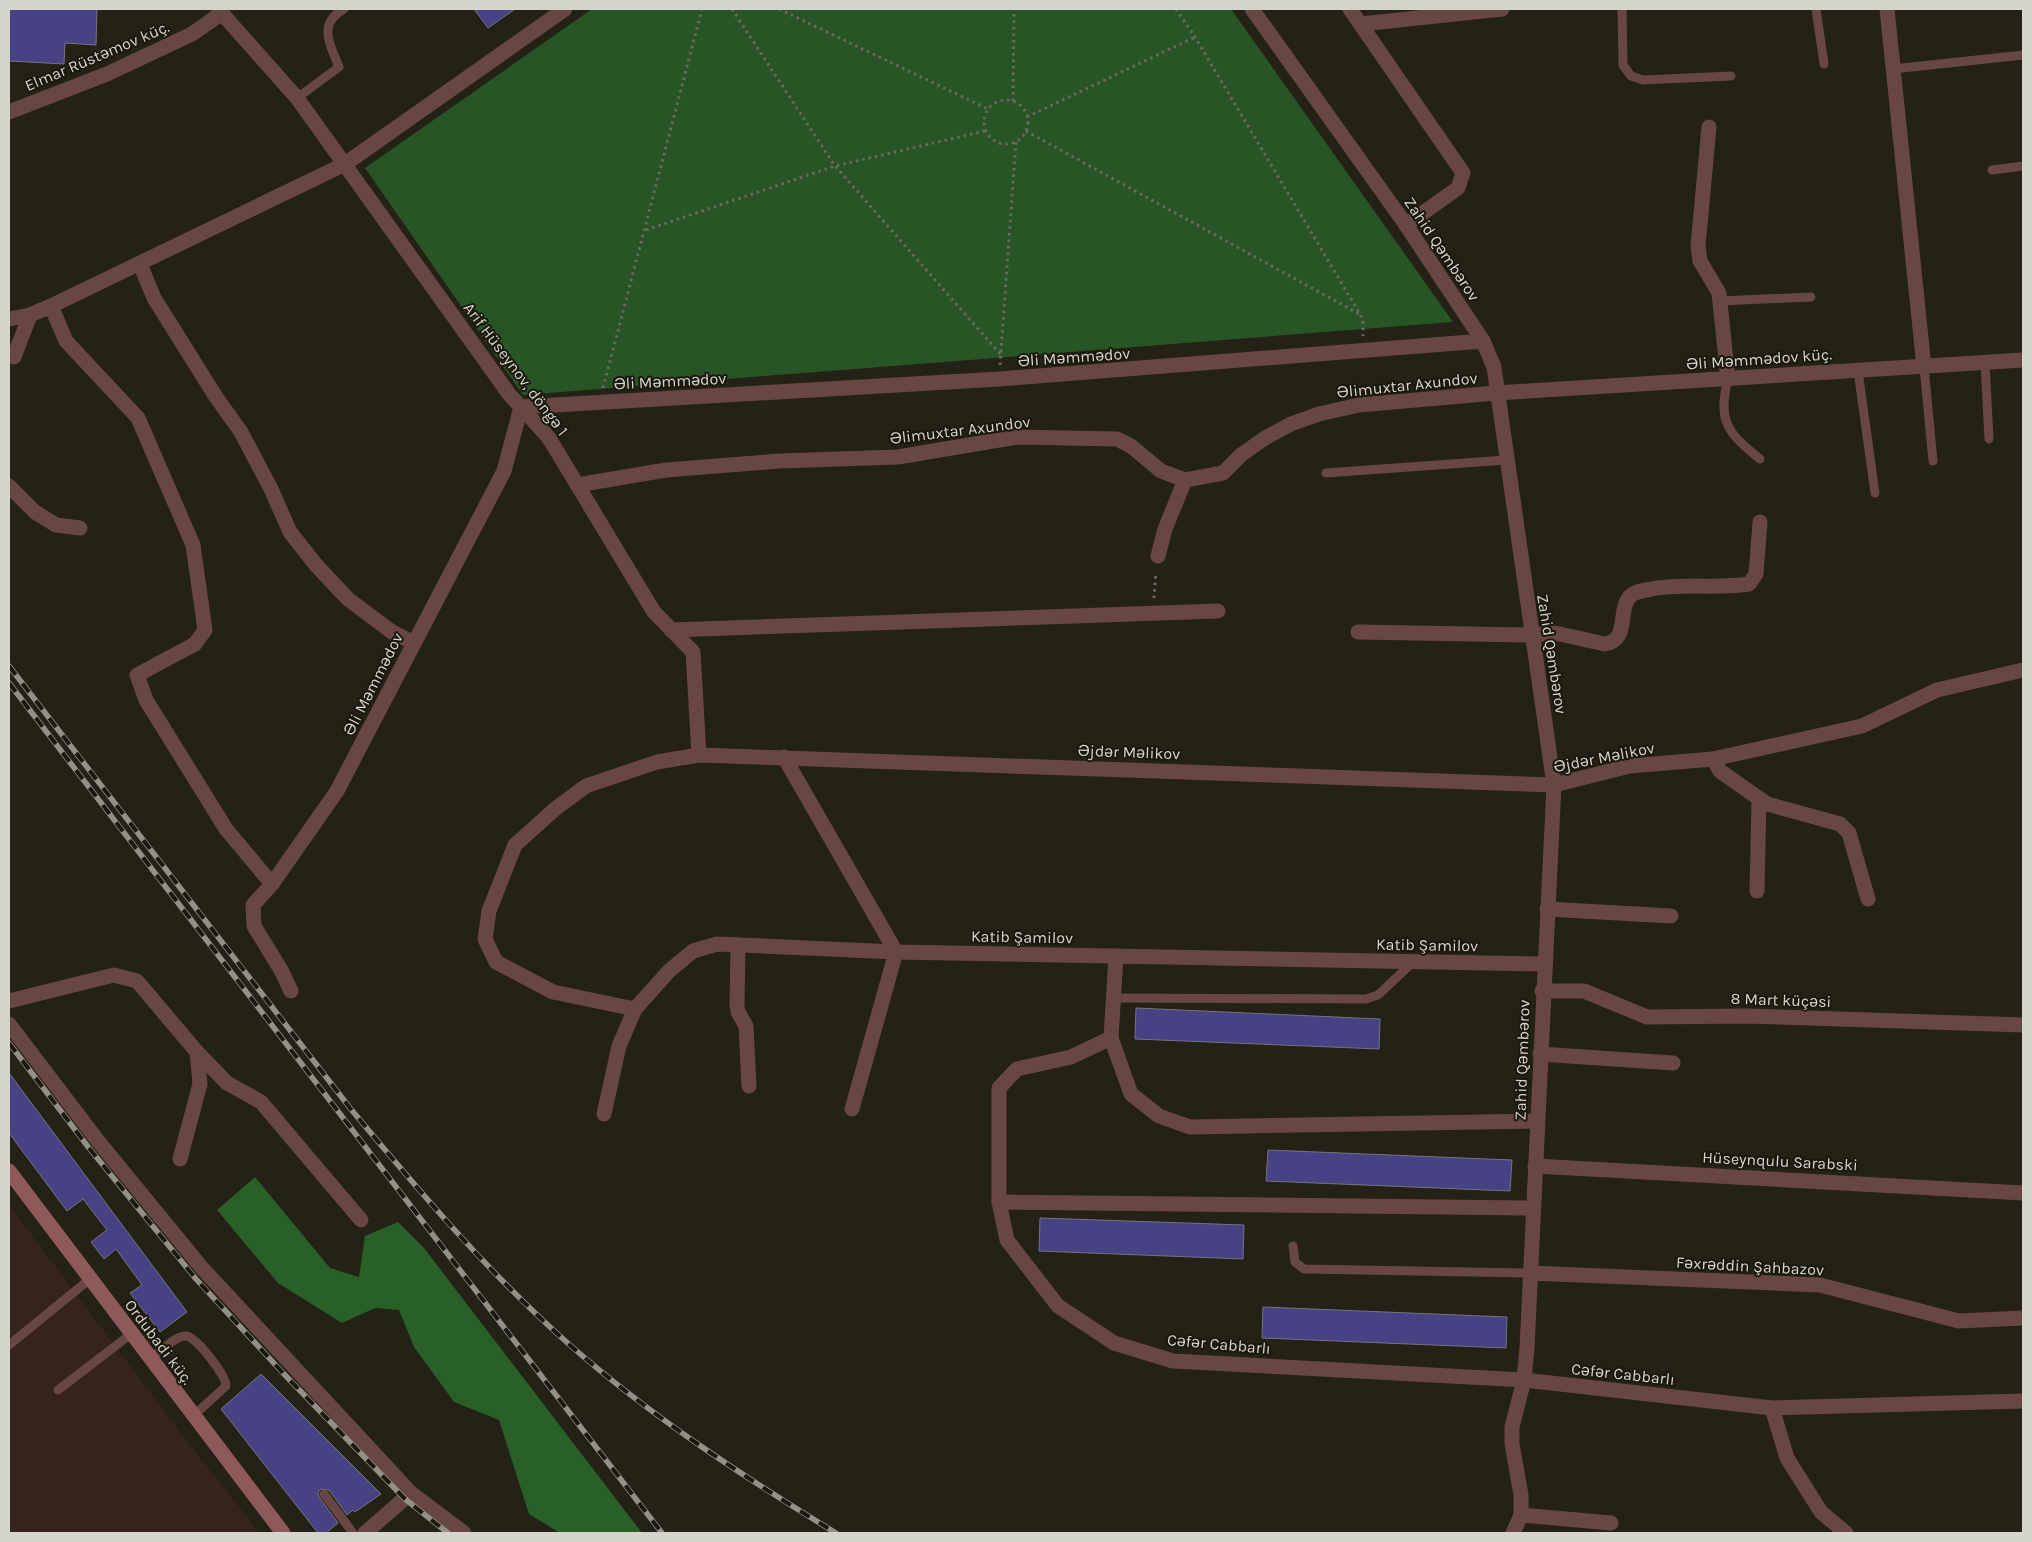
<svg xmlns="http://www.w3.org/2000/svg" width="2032" height="1542" font-family="Karla,sans-serif">
  <style>
    .industrial { fill: #36231e }
    .green { fill: #285526 }
    .forest { fill: #296027 }
    .building { fill: #474283; stroke: #747481 }
    .lines { fill: none; stroke-linecap: round; stroke-linejoin: round }
    .path { stroke: #6b695f; stroke-width: 3; stroke-dasharray: 2.5 4; stroke-linecap: butt }
    .service { stroke: #684644; stroke-width: 9 }
    .minor { stroke: #684644; stroke-width: 15 }
    .secondary { stroke: #8f5958; stroke-width: 15 }
    .rail-casing { stroke: #929087; stroke-width: 5.5 }
    .rail { stroke: #1b180d; stroke-width: 4; stroke-dasharray: 11; stroke-linecap: butt }
    .labels { text-anchor: middle; dominant-baseline: central; stroke-width: 4; stroke-linejoin: round; paint-order: stroke }
    .street-label { font-size: 16px; fill: #d6d5cd; stroke: #1b180d }
  </style>
  <rect width="100%" height="100%" fill="#242116"/>
  <path class="industrial" d="M 9,1205 L 190,1445 L 260,1533 L 9,1533 Z"/>
  <path class="green" d="M 592,9 L 1231,9 L 1453,322 L 523,395 L 365,168 Z"/>
  <path class="forest" d="M 255,1177 L 330,1268 L 359,1277 L 365,1236 L 398,1222 L 424,1248 L 642,1533 L 560,1533 L 529,1514 L 499,1420 L 454,1402 L 414,1347 L 399,1310 L 375,1308 L 342,1323 L 278,1283 L 217,1210 Z"/>
  <g class="building">
    <path d="M 9,9 L 97,9 L 96,45 L 65,43 L 64,64 L 9,61 Z"/>
    <path d="M 474,9 L 515,9 L 488,28 Z"/>
    <path d="M 1136,1008 L 1380,1019 L 1379,1049 L 1135,1039 Z"/>
    <path d="M 9,1073 L 187,1312 L 160,1332 L 130,1293 L 142,1285 L 116,1249 L 104,1259 L 91,1242 L 107,1230 L 83,1199 L 67,1211 L 9,1133 Z"/>
    <path d="M 1268,1150 L 1512,1160 L 1510,1191 L 1266,1181 Z"/>
    <path d="M 1040,1218 L 1244,1225 L 1243,1259 L 1039,1251 Z"/>
    <path d="M 1263,1307 L 1507,1317 L 1506,1348 L 1262,1338 Z"/>
    <path d="M 261,1374 L 381,1494 L 355,1512 L 353,1510 L 347,1515 L 329,1490 L 321,1489 L 318,1492 L 319,1497 L 338,1523 L 326,1533 L 318,1533 L 221,1409 Z"/>
  </g>
  <g class="lines">
    <g class="path">
      <path d="M 732,9 L 835,166 L 1001,355"/>
      <path d="M 779,9 L 988,109"/>
      <path d="M 1176,9 L 1195,37 L 1360,314 L 1363,322 L 1363,336"/>
      <circle cx="1006" cy="122" r="22"/>
      <path d="M 1013,101 L 1014,9"/>
      <path d="M 1027,117 L 1195,37"/>
      <path d="M 1026,131 L 1359,314"/>
      <path d="M 646,230 L 835,166 L 985,131"/>
      <path d="M 1000,365 L 1016,141"/>
      <path d="M 603,388 L 702,9"/>
      <path d="M 1154,598 L 1156,572"/>
    </g>
    <g class="service">
      <path d="M 1622,9 L 1623,65 L 1631,76 L 1643,80 L 1731,76"/>
      <path d="M 1816,9 L 1824,64"/>
      <path d="M 1893,69 L 2023,55"/>
      <path d="M 297,98 L 339,67 C 330,45 317,24 344,9"/>
      <path d="M 1992,170 L 2023,166"/>
      <path d="M 1720,301 L 1811,297"/>
      <path d="M 1985,363 L 1989,439"/>
      <path d="M 1924,367 L 1933,461"/>
      <path d="M 1858,371 L 1875,493"/>
      <path d="M 1728,379 C 1717,422 1728,433 1760,459"/>
      <path d="M 1326,473 L 1506,460"/>
      <path d="M 1113,998 L 1366,999 L 1378,995 L 1413,962"/>
      <path d="M 1293,1246 L 1295,1262 L 1304,1269 L 1530,1273"/>
      <path d="M 9,1345 L 90,1279"/>
      <path d="M 150,1359 C 159,1353 174,1336 186,1336 C 196,1336 227,1377 226,1386 L 193,1416"/>
      <path d="M 58,1390 L 131,1334"/>
      <path d="M 324,1494 L 353,1533"/>
    </g>
    <g class="minor">
      <path d="M 218,9 L 297,98 L 509,394 L 549,438 L 654,612 L 693,652 L 699,755"/>
      <path d="M 1252,9 L 1406,225 L 1483,341 L 1494,367 L 1554,785 L 1527,1348 L 1524,1380 L 1512,1427 L 1512,1444 L 1521,1495 L 1521,1515 L 1513,1533"/>
      <path d="M 1350,9 L 1463,173 L 1458,188 L 1406,225"/>
      <path d="M 1887,9 L 1924,367"/>
      <path d="M 1361,24 L 1502,9"/>
      <path d="M 9,112 L 107,74 L 192,34 L 222,13"/>
      <path d="M 1709,127 L 1698,246 L 1700,261 L 1719,293 L 1728,379"/>
      <path d="M 140,264 L 154,298 L 216,397 L 241,432 L 271,489 L 290,532 L 316,565 L 348,599 L 392,632 L 414,643"/>
      <path d="M 51,306 L 66,341 L 138,418 L 193,545 L 205,630 L 195,644 L 137,675 L 146,700 L 226,829 L 272,884"/>
      <path d="M 9,319 L 30,315 L 51,306 L 345,164 L 565,9"/>
      <path d="M 14,357 L 30,315"/>
      <path d="M 577,485 L 666,470 L 779,461 L 898,457 L 1017,437 L 1117,439 L 1131,446 L 1161,471 L 1185,480 L 1223,473 L 1241,455 L 1265,438 L 1291,424 L 1319,414 L 1359,405 L 1496,393 L 2023,360"/>
      <path d="M 9,486 L 35,512 L 56,525 L 80,528"/>
      <path d="M 1158,556 L 1165,529 L 1185,480"/>
      <path d="M 671,630 L 1218,611"/>
      <path d="M 1358,632 L 1531,635 L 1555,633 L 1605,644 C 1632,639 1615,606 1633,594 C 1638,591 1645,590 1652,589 C 1684,583 1716,589 1749,584 L 1756,574 L 1760,522"/>
      <path d="M 784,757 L 896,952 L 852,1109"/>
      <path d="M 1713,759 L 1720,771 L 1767,804 L 1840,824 L 1849,833 L 1868,899"/>
      <path d="M 1757,891 L 1759,800"/>
      <path d="M 1547,909 L 1671,916"/>
      <path d="M 738,945 L 737,1005 L 738,1012 L 746,1026 L 749,1086"/>
      <path d="M 1116,956 L 1111,1038 L 1071,1057 L 1017,1069 L 999,1088 L 999,1202 L 1007,1240 L 1058,1306 L 1114,1343 L 1173,1361 L 1524,1380 L 1772,1408 L 2023,1401"/>
      <path d="M 291,991 L 281,970 L 254,926 L 253,905 L 272,884 L 337,791 L 504,471 L 521,407 L 999,379 L 1483,341"/>
      <path d="M 1542,991 L 1584,991 L 1647,1017 L 1746,1016 L 2023,1025"/>
      <path d="M 9,1001 L 114,975 L 137,981 L 197,1052 L 227,1083 L 261,1102 L 361,1220"/>
      <path d="M 635,1009 L 553,992 L 496,962 L 485,939 L 489,911 L 515,845 L 555,809 L 586,786 L 657,762 L 699,755 L 1554,785 L 1630,766 L 1713,759 L 1862,726 L 1937,690 L 2023,670"/>
      <path d="M 9,1024 L 98,1141 L 202,1268 L 411,1493 L 464,1533"/>
      <path d="M 1111,1038 L 1131,1094 L 1159,1116 L 1190,1127 L 1537,1121"/>
      <path d="M 1540,1054 L 1673,1063"/>
      <path d="M 604,1114 L 619,1046 L 635,1009 L 669,971 L 693,951 L 717,944 L 896,952 L 1544,964"/>
      <path d="M 180,1159 L 200,1084 L 197,1052"/>
      <path d="M 1535,1166 L 2023,1193"/>
      <path d="M 999,1202 L 1533,1208"/>
      <path d="M 1530,1273 L 1820,1285 L 1959,1321 L 2023,1318"/>
      <path d="M 1772,1408 L 1787,1458 L 1821,1512 L 1846,1533"/>
      <path d="M 1521,1515 L 1611,1523"/>
      <path d="M 365,1533 L 411,1493"/>
    </g>
    <path class="secondary" d="M 9,1171 L 283,1533"/>
    <g class="rail-casing">
      <g id="rail">
        <path d="M 9,666 L 350,1108 C 419,1191 490,1275 571,1346 C 652,1417 744,1477 836,1533"/>
        <path d="M 9,683 L 662,1533"/>
        <path d="M 9,1043 L 89,1148 L 196,1279 L 283,1373 L 405,1499 L 448,1533"/>
      </g>
    </g>
    <use href="#rail" class="rail"/>
  </g>
  <g class="labels">
    <g class="street-label">
      <text transform="translate(97 56) rotate(-23)">Elmar Rüstəmov küç.</text>
      <text transform="translate(1442 249) rotate(56)">Zahid Qəmbərov</text>
      <text transform="translate(1074 357) rotate(-4)">Əli Məmmədov</text>
      <text transform="translate(1759 359) rotate(-4)">Əli Məmmədov küç.</text>
      <text transform="translate(516 369) rotate(53)">Arif Hüseynov, döngə 1</text>
      <text transform="translate(670 381) rotate(-3)">Əli Məmmədov</text>
      <text transform="translate(1407 385) rotate(-6)">Əlimuxtar Axundov</text>
      <text transform="translate(960 430) rotate(-7)">Əlimuxtar Axundov</text>
      <text transform="translate(1552 654) rotate(81)">Zahid Qəmbərov</text>
      <text transform="translate(373 684) rotate(-63)">Əli Məmmədov</text>
      <text transform="translate(1129 752) rotate(2)">Əjdər Məlikov</text>
      <text transform="translate(1604 757) rotate(-11)">Əjdər Məlikov</text>
      <text transform="translate(1022 937) rotate(1)">Katib Şamilov</text>
      <text transform="translate(1427 945) rotate(1)">Katib Şamilov</text>
      <text transform="translate(1781 1000) rotate(2)">8 Mart küçəsi</text>
      <text transform="translate(1522 1060) rotate(-88)">Zahid Qəmbərov</text>
      <text transform="translate(1780 1161) rotate(3)">Hüseynqulu Sarabski</text>
      <text transform="translate(1750 1266) rotate(3)">Fəxrəddin Şahbazov</text>
      <text transform="translate(159 1342) rotate(53)">Ordubadi küç.</text>
      <text transform="translate(1219 1344) rotate(5)">Cəfər Cabbarlı</text>
      <text transform="translate(1623 1374) rotate(6)">Cəfər Cabbarlı</text>
    </g>
  </g>
  <rect width="2032" height="1542" fill="none" stroke="#d6d5cd" stroke-width="20"/>
</svg>
